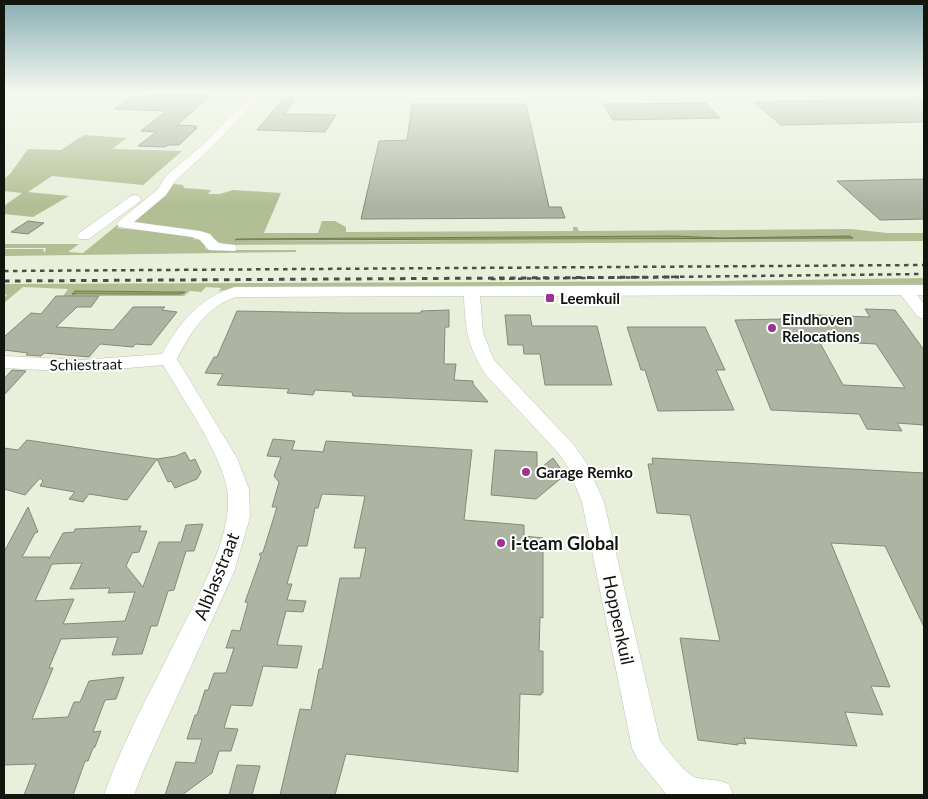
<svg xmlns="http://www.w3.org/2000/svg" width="928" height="799" font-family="Lato,sans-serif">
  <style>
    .green { fill: #b2bf94; fill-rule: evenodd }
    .water { fill: #94a666; stroke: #6d7a4c }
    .building { fill: #aeb4a2; stroke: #848a78; fill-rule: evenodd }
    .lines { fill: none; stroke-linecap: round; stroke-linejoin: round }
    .minor-casing { stroke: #bdc3b0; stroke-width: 1 }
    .minor { fill: #fff; fill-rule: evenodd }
    .rail-far1 { stroke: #4b4e44; stroke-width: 2.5; stroke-dasharray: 4.5 4.5; stroke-linecap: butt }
    .rail { stroke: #4b4e44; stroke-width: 3; stroke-dasharray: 5.5 5.5; stroke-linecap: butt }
    .poi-dot { fill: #9d3294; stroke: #fff; stroke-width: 2 }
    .labels { text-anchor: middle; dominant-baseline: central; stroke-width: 4; stroke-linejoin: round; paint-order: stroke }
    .poi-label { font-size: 15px; font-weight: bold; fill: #12140e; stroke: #fff; text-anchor: start }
    .street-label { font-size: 15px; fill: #12140e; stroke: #fff }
    .near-poi-label { font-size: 18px; font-weight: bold; fill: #12140e; stroke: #fff; text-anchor: start }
    .near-street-label { font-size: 18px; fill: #12140e; stroke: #fff }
  </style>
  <rect width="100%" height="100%" fill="#e8efdb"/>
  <g class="green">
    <path d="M 84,135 L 127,138 L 112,149 L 182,151 L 143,185 L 52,176 L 28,192 L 69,196 L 33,217 L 4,214 L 4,206 L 22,193 L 4,191 L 4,179 L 10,174 L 28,149 L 61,150 Z"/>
    <path d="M 174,184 L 183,185 L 184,188 L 211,190 L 208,194 L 220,194 L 233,190 L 281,193 L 264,233 L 318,233 L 322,221 L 335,221 L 346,227 L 346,232 L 573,231 L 573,227 L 577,227 L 579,231 L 851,229 L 887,233 L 924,233 L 924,241 L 230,245 L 222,244 L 209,236 L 127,223 ZM 674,236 L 721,238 L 850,236 L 853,238 L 235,241 L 237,239 Z"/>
    <path d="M 158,192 L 117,228 L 197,236 L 193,240 L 200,238 L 206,244 L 205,248 L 209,250 L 296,250 L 296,252 L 4,256 L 4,249 L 44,249 L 43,251 L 45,252 L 46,248 L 4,248 L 4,244 L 79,244 L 68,252 L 83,253 Z"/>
    <path d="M 924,278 L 924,283 L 921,285 L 236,288 L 219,291 L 221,288 L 206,287 L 201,292 L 190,291 L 184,296 L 63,296 L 68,289 L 23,287 L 4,303 L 4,298 L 7,295 L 4,294 L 4,284 L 721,281 ZM 75,291 L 179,291 L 144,294 L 76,295 Z"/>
  </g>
  <g class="water">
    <path d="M 674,236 L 721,238 L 850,236 L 853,238 L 235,240 L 237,239 Z"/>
    <path d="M 75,291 L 185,292 L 181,294 L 72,294 Z"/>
  </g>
  <g class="building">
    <path d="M 153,93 L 214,93 L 177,125 L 197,126 L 194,128 L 197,128 L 179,145 L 168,145 L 165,147 L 138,146 L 156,132 L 141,131 L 166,111 L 114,109 L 130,98 L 145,98 Z"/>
    <path d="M 287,94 L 295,100 L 284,114 L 336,115 L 325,132 L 257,130 Z"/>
    <path d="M 924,98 L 924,122 L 781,125 L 754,102 Z"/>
    <path d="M 706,103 L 720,118 L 613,120 L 603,104 Z"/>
    <path d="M 412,104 L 526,104 L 549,207 L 561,207 L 565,218 L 361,219 L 379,141 L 407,140 Z"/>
    <path d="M 924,179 L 924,219 L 880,220 L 837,181 Z"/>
    <path d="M 28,221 L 44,223 L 28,234 L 11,232 Z"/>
    <path d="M 56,296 L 99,296 L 91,307 L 77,307 L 56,327 L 113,330 L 133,307 L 165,307 L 162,310 L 177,312 L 151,345 L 135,344 L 133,347 L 100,344 L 89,357 L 44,353 L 41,356 L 26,355 L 28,353 L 4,350 L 4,337 L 31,313 L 41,314 Z"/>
    <path d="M 865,309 L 895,310 L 924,350 L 924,425 L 897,423 L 902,431 L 867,429 L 859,414 L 771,410 L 735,320 L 783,319 L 785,322 L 821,323 L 816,315 L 870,317 ZM 819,341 L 876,344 L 905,388 L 843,385 Z"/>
    <path d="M 449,310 L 449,327 L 445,327 L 444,364 L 456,364 L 454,380 L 473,381 L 473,384 L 488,402 L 353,396 L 352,392 L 315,390 L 313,395 L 287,393 L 289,389 L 217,385 L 223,374 L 205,373 L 214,357 L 217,357 L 237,311 L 344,313 L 421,313 L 421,311 Z"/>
    <path d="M 505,315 L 530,315 L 532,326 L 597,326 L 612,385 L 545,385 L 540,354 L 524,354 L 523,345 L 508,345 Z"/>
    <path d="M 627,327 L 705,327 L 725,370 L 716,370 L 734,410 L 658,411 L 645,370 L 641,370 Z"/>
    <path d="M 12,370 L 26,371 L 4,395 L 4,379 Z"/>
    <path d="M 273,439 L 295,441 L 292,450 L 312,451 L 323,452 L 326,441 L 472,450 L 464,520 L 524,525 L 524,536 L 543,538 L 543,618 L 540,617 L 539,651 L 543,651 L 543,693 L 541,693 L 541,695 L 520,694 L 518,772 L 346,754 L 335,795 L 280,795 L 300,709 L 311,710 L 319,669 L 322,669 L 340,578 L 360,578 L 366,548 L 354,548 L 365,496 L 322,494 L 318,508 L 315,508 L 307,546 L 298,546 L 287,584 L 292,584 L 287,600 L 306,601 L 303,612 L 286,611 L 277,645 L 302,646 L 297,668 L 263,666 L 252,706 L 231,705 L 224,728 L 238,729 L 231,751 L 219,751 L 212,773 L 182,795 L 165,795 L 176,762 L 195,763 L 202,739 L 187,739 L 195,715 L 197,715 L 205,690 L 208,690 L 214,673 L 226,673 L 234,648 L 226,648 L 232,630 L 240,631 L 248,603 L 245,602 L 261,557 L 259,554 L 263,552 L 277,507 L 272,507 L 279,482 L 274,476 L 281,457 L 267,456 Z"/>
    <path d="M 27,440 L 107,452 L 157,459 L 127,500 L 89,494 L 83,502 L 69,499 L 75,492 L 40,486 L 43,481 L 40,478 L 25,495 L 4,489 L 4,448 L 18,450 Z"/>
    <path d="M 495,450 L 537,452 L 537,471 L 553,458 L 565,475 L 536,499 L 491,495 Z"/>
    <path d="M 185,452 L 190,461 L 195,459 L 201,472 L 197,479 L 175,488 L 171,481 L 168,482 L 157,459 L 176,456 Z"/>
    <path d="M 652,458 L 924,473 L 924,627 L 885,546 L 831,543 L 890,687 L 871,686 L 883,715 L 845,712 L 857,746 L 744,738 L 746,744 L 737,743 L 738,745 L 698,740 L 680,638 L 720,641 L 690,515 L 657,513 L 648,464 L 653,464 Z"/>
    <path d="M 28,507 L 38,532 L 35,533 L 22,557 L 49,557 L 49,559 L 63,533 L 74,532 L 75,529 L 141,526 L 139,531 L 147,531 L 139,552 L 132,553 L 126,566 L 143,587 L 159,542 L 181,542 L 186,525 L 203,524 L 194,551 L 186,551 L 174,590 L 168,591 L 157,626 L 151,626 L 142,654 L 112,655 L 118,637 L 61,639 L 49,668 L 53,668 L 32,719 L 68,717 L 74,702 L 80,702 L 89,681 L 124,677 L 116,699 L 105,700 L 93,732 L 101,731 L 95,747 L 93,748 L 88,761 L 85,761 L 73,795 L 24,795 L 36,764 L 4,765 L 4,552 ZM 82,563 L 70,589 L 110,588 L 108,593 L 135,592 L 125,621 L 63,624 L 74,599 L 35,601 L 52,564 Z"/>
    <path d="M 237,765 L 260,766 L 252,795 L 229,795 Z"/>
  </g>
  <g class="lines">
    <g class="minor-casing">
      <g id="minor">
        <path d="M 254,93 L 264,93 L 209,150 L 175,181 L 166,195 L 134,222 L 200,231 L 210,234 L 218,243 L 235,245 L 237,248 L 235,251 L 209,250 L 200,240 L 192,237 L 119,227 L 117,224 L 119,221 L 157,190 L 166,176 L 201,146 Z"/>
        <path d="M 352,93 L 697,93 L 692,96 L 530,99 L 357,96 Z"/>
        <path d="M 135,195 L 139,196 L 141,199 L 139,202 L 89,239 L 79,239 L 77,236 L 79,233 L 131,196 Z"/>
        <path d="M 924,285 L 924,295 L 917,295 L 924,304 L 924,319 L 918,317 L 901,295 L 480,296 L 483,333 L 494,360 L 574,445 L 587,464 L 604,502 L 660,741 C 668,750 685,775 697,778 C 708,780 718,779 729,784 L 733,795 L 667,795 L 637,758 L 632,748 L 582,502 L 568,467 L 560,455 L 486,375 C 468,348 465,328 464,296 L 236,297 C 208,305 189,334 177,359 L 237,458 L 249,489 L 250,517 L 234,572 L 144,769 L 134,795 L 104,795 C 123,740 153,687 179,634 C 198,596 235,532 227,489 C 221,453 182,398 163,365 L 81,372 L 4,368 L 4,356 L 81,360 L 162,354 C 178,324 201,296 235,287 Z"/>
      </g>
    </g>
    <use href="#minor" class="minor"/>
    <g class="rail-far1">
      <path d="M 4,271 L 924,265"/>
      <path d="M 491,279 L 924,274"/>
    </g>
    <path class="rail" d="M 4,281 L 679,277"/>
  </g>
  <linearGradient id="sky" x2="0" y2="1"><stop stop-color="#86aeb4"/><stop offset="0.45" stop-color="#f5f8ef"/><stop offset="1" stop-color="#f5f8ef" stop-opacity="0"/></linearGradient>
  <rect width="928" height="205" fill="url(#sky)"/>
  <g class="poi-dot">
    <rect x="545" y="293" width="10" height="10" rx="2.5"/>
    <circle cx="772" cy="328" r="5"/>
    <circle cx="526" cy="472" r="5"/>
    <circle cx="501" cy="543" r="5"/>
  </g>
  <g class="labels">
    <g class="poi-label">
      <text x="560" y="298">Leemkuil</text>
      <text x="782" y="319">Eindhoven<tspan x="782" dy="17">Relocations</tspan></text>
      <text x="536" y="472">Garage Remko</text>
    </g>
    <g class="street-label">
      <text transform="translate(86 364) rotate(-1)">Schiestraat</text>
    </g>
    <g class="near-poi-label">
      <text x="511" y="543">i-team Global</text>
    </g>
    <g class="near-street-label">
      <text transform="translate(216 576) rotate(-68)">Alblasstraat</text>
      <text transform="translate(619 620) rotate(78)">Hoppenkuil</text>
    </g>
  </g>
  <rect width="928" height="799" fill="none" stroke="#12140e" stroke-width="10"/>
</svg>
